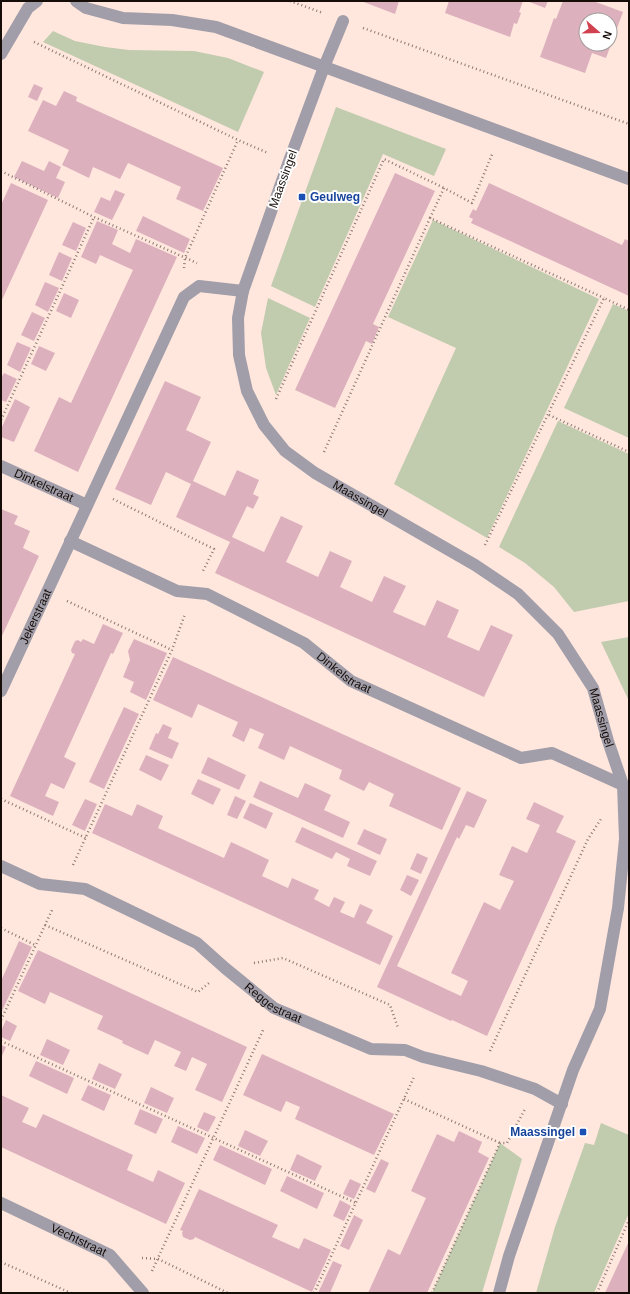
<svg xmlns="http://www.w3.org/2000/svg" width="630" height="1294" font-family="Arial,sans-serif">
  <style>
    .green { fill: #c1cbae }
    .building { fill: #ddb0be; fill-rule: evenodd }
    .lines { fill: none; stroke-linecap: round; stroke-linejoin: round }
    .path { stroke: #8a7a72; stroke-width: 2.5; stroke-dasharray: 1 3; stroke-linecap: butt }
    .minor { stroke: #a19eaa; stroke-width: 12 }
    .transit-dot { fill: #1a4fb4; stroke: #fff; stroke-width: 1.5 }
    .labels { text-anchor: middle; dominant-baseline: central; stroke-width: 4; stroke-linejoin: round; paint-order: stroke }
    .street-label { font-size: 12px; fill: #160d08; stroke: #fff }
    .transit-label { font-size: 12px; font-weight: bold; fill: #164399; stroke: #fff; text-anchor: start }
  </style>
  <rect width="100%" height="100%" fill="#ffe7dd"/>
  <g class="green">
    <path d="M 53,31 L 75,41 L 105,47 L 129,50 L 194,51 L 228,58 L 264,72 L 238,132 L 43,42 Z"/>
    <path d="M 336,107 L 446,149 L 434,176 L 383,154 L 315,307 L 271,286 Z"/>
    <path d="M 433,220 L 599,299 L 487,538 L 394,484 L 456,348 L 388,317 Z"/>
    <path d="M 268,298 L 310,318 L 276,395 L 266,368 L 261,333 Z"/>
    <path d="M 613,304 L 629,311 L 629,438 L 564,408 Z"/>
    <path d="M 558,421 L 629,454 L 629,601 L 574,612 L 554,587 L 525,563 L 499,547 Z"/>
    <path d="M 629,637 L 629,701 L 601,642 Z"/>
    <path d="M 601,1123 L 629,1135 L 629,1213 L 594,1293 L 536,1293 L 555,1227 L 585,1143 L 594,1145 Z"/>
    <path d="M 500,1143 L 522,1159 L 482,1293 L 432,1293 Z"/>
  </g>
  <g class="building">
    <path d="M 361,1 L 399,1 L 395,14 Z"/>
    <path d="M 449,1 L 523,1 L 519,12 L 521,13 L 517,24 L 514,23 L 510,37 L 445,13 Z"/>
    <path d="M 527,1 L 548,1 L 545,8 Z"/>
    <path d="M 563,1 L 593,1 L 623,12 L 606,58 L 592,53 L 585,73 L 540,57 L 554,18 L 556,19 ZM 586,20 L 610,20 L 610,44 L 586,44 Z"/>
    <path d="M 34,84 L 43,88 L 37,101 L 28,97 Z"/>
    <path d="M 64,91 L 77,97 L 76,101 L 223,168 L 203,211 L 176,199 L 181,187 L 128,163 L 120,179 L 93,167 L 89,178 L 62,165 L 69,150 L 28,131 L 43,100 L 56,106 Z"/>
    <path d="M 22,161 L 44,171 L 49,161 L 61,167 L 56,178 L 65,182 L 58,198 L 14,177 Z"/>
    <path d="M 395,173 L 435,191 L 373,324 L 379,327 L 372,344 L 366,341 L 335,408 L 295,390 Z"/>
    <path d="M 11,183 L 48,200 L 1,302 L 1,205 Z"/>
    <path d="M 489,183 L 622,245 L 625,239 L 629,241 L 629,296 L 471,223 L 473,219 L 469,217 L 473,209 L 476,211 Z"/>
    <path d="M 115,190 L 125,194 L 112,220 L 94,212 L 101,197 L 110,201 Z"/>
    <path d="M 143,216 L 190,239 L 184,253 L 136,231 Z"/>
    <path d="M 97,221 L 118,230 L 112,244 L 130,253 L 136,239 L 177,257 L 78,472 L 34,451 L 59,397 L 71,403 L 133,270 L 100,255 L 96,264 L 81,257 Z"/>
    <path d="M 73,222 L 86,228 L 76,251 L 62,245 Z"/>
    <path d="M 59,252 L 72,258 L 62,281 L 49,275 Z"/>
    <path d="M 45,282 L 59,288 L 48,312 L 35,305 Z"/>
    <path d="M 64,293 L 79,300 L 71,318 L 56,311 Z"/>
    <path d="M 32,312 L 45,318 L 34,341 L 21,335 Z"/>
    <path d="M 17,342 L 31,348 L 20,372 L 7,365 Z"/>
    <path d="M 39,346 L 55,353 L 46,371 L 31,364 Z"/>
    <path d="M 4,373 L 17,379 L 6,402 L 1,400 L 1,378 Z"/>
    <path d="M 165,381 L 201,397 L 186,430 L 211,442 L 193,481 L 225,496 L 237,470 L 259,480 L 253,494 L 259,497 L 253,509 L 247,506 L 232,537 L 264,552 L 281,516 L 303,526 L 286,562 L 318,577 L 330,551 L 352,561 L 340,587 L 372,602 L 384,576 L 406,586 L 393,612 L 425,626 L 437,600 L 459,610 L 447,637 L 479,651 L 491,625 L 513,635 L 484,697 L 215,573 L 230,542 L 176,517 L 191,484 L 166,472 L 151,505 L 115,489 Z"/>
    <path d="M 15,399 L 30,407 L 14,442 L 1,437 L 1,429 Z"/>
    <path d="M 1,509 L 18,516 L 14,524 L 30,531 L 23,548 L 39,556 L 1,638 Z"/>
    <path d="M 103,624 L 123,633 L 113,654 L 111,653 L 64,757 L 76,763 L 64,789 L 51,783 L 45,796 L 59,802 L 53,816 L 10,796 L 75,654 L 72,653 L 71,650 L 75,641 L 78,640 L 81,642 L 83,639 L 94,644 Z"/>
    <path d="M 134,639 L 167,653 L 146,700 L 130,692 L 134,682 L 123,677 L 130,660 L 128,651 Z"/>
    <path d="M 173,657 L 461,788 L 442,830 L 389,806 L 394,794 L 369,782 L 364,791 L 339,779 L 342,770 L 290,746 L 284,760 L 258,748 L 264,734 L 250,728 L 244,742 L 232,736 L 238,722 L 198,704 L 192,718 L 153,700 Z"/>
    <path d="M 124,707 L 139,714 L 104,789 L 89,782 Z"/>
    <path d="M 163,724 L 172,728 L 168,738 L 179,743 L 172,759 L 149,749 L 156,733 L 158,734 Z"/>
    <path d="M 146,755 L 169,765 L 161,781 L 139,770 Z"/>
    <path d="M 208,757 L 246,775 L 239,790 L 201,773 Z"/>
    <path d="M 198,779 L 221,789 L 213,805 L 191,794 Z"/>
    <path d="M 260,781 L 298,798 L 305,783 L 331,795 L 324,810 L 350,822 L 343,838 L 253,797 Z"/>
    <path d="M 467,791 L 487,800 L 474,828 L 466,825 L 459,839 L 457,837 L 397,966 L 450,991 L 461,996 L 468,981 L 451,973 L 484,902 L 500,910 L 514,881 L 499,875 L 512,846 L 527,853 L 540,825 L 526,819 L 534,802 L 564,816 L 556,832 L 576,841 L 487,1036 L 452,1020 L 451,1021 L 377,987 Z"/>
    <path d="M 235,796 L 246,801 L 237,819 L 227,815 Z"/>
    <path d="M 85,799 L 97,804 L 85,831 L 72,825 Z"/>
    <path d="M 250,803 L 273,813 L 266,829 L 243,818 Z"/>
    <path d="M 105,804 L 132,816 L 137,804 L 163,816 L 158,828 L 224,858 L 231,842 L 244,848 L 269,860 L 262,876 L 288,888 L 292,878 L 319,890 L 314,899 L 329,907 L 334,897 L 345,902 L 340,912 L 354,918 L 360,904 L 373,910 L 366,923 L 393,936 L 380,965 L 92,833 Z"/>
    <path d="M 302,827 L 377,861 L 370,876 L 347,866 L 350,859 L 336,852 L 332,859 L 295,842 Z"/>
    <path d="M 364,829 L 387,839 L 380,855 L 357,844 Z"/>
    <path d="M 417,853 L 428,858 L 421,874 L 410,869 Z"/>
    <path d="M 407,875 L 419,880 L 411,896 L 400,890 Z"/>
    <path d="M 19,941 L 32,947 L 1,1013 L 1,981 Z"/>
    <path d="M 38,950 L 247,1047 L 222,1102 L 195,1090 L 207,1064 L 192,1057 L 186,1071 L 174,1066 L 181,1052 L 155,1040 L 148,1055 L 122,1043 L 123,1041 L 97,1029 L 103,1016 L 50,992 L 45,1004 L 18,991 Z"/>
    <path d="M 6,1020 L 17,1026 L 10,1041 L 1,1037 L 1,1031 Z"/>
    <path d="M 47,1039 L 70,1050 L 63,1065 L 40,1055 Z"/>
    <path d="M 1,1045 L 6,1047 L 1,1058 Z"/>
    <path d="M 262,1054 L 394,1114 L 374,1155 L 295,1119 L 300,1107 L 286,1101 L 281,1112 L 243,1095 Z"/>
    <path d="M 36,1061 L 74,1078 L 67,1094 L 29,1076 Z"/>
    <path d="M 99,1063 L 122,1074 L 115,1089 L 92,1079 Z"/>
    <path d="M 88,1085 L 111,1095 L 104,1111 L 81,1100 Z"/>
    <path d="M 151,1087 L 174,1098 L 167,1113 L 144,1103 Z"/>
    <path d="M 1,1095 L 29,1108 L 22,1122 L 36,1128 L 43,1114 L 133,1155 L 127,1170 L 153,1182 L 158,1170 L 185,1183 L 166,1224 L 1,1147 Z"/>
    <path d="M 140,1109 L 163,1119 L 156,1134 L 134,1124 Z"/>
    <path d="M 204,1112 L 216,1117 L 208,1132 L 197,1127 Z"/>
    <path d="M 178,1126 L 205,1138 L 197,1154 L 171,1142 Z"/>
    <path d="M 245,1130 L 268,1141 L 260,1156 L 238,1146 Z"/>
    <path d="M 459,1131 L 482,1142 L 478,1152 L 489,1158 L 427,1293 L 368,1293 L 388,1249 L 400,1255 L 426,1198 L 411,1191 L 437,1134 L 454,1142 Z"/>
    <path d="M 220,1145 L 272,1169 L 265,1185 L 213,1160 Z"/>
    <path d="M 297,1154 L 322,1166 L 315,1181 L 290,1170 Z"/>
    <path d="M 381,1159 L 389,1163 L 375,1193 L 366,1189 Z"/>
    <path d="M 287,1176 L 324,1193 L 317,1209 L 280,1191 Z"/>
    <path d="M 350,1179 L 361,1184 L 354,1199 L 343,1194 Z"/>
    <path d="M 199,1189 L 278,1225 L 272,1237 L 299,1249 L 304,1238 L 331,1250 L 312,1292 L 195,1237 L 194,1239 L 190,1240 L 183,1237 L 182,1233 L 183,1231 L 180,1230 Z"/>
    <path d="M 340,1200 L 351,1206 L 344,1221 L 333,1216 Z"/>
    <path d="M 354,1215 L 363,1220 L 349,1250 L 340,1246 Z"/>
    <path d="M 629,1241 L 629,1293 L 605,1293 Z"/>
    <path d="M 333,1261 L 342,1265 L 330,1293 L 318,1293 Z"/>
  </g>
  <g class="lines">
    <g class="path">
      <path d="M 290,1 L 323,13"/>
      <path d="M 363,28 L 629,124"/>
      <path d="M 34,42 L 238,140 L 268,153"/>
      <path d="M 1,171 L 94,217 L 197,263"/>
      <path d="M 430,218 L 444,188 L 472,203 L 493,152"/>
      <path d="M 184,268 L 185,258 L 238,140"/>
      <path d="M 276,399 L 384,159 L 444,188"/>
      <path d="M 549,415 L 629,452"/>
      <path d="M 1,420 L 94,217"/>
      <path d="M 324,452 L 430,218 L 604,298"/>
      <path d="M 113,499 L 214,549 L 203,571"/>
      <path d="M 485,545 L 604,298 L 629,310"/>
      <path d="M 67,601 L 172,650"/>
      <path d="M 1,799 L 86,838"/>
      <path d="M 73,865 L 172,650 L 185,614"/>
      <path d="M 45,925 L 198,992 L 209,983"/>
      <path d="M 1,928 L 35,945"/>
      <path d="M 254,963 L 283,958 L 390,1005 L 398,1028"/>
      <path d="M 1,1020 L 53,908"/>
      <path d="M 1,1041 L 356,1203"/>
      <path d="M 490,1051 L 588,839 L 601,819"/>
      <path d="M 404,1099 L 500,1143"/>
      <path d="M 142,1258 L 158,1259 L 228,1293"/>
      <path d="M 1,1262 L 71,1293"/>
      <path d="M 152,1271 L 264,1028"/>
      <path d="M 314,1293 L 414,1077"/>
      <path d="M 432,1293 L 500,1143 L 507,1143 L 525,1109"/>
      <path d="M 597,1293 L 629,1220"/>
    </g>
    <g class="minor">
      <path d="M 76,1 L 86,8 L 123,18 L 172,20 L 216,27 L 629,179"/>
      <path id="s1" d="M 343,21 L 324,67 L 289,161 L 243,291 L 238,318 L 239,355 L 247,391 L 264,425 L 285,451 L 315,473 L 475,565 L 518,594 L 558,634 L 593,688 L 608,741 L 623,785 L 625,839 L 618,908 L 600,1009 L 573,1070 L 509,1256 L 499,1293"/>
      <path d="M 1,54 L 28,8 L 37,1"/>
      <path id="s2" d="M 1,466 L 87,505"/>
      <path id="s3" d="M 70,541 L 177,591 L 207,594 L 304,643 L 351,681 L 521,758 L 552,753 L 623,785"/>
      <path id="s4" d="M 1,691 L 184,297 L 199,286 L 243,291"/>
      <path id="s5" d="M 1,866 L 40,884 L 85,889 L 197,943 L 225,968 L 274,1008 L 371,1049 L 405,1050 L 423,1057 L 481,1071 L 535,1089 L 562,1104"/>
      <path id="s6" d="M 1,1203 L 110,1255 L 143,1293"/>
    </g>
  </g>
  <g class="transit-dot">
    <rect x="298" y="193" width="8" height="8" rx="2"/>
    <rect x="579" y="1128" width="8" height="8" rx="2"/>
  </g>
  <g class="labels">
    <g class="street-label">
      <text transform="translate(283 179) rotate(-70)">Maassingel</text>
      <text stroke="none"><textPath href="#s2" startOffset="47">Dinkelstraat</textPath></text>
      <text stroke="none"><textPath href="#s1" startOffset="550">Maassingel</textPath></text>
      <text stroke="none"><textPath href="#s4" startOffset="82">Jekerstraat</textPath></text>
      <text stroke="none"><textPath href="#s3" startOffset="307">Dinkelstraat</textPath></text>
      <text stroke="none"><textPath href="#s1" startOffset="886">Maassingel</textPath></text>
      <text stroke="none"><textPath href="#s5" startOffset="310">Reggestraat</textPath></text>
      <text stroke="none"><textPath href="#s6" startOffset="86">Vechtstraat</textPath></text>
    </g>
    <g class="transit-label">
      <text x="310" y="197">Geulweg</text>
      <text x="575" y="1132" text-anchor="end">Maassingel</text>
    </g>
  </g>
  <rect width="630" height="1294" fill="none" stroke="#160d08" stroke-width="4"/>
  <g transform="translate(598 32) rotate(110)"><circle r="19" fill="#ffffff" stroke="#a29e9c"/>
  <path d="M0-3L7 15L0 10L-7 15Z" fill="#d14150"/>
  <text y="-6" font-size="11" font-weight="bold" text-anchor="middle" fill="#160d08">N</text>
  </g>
</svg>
